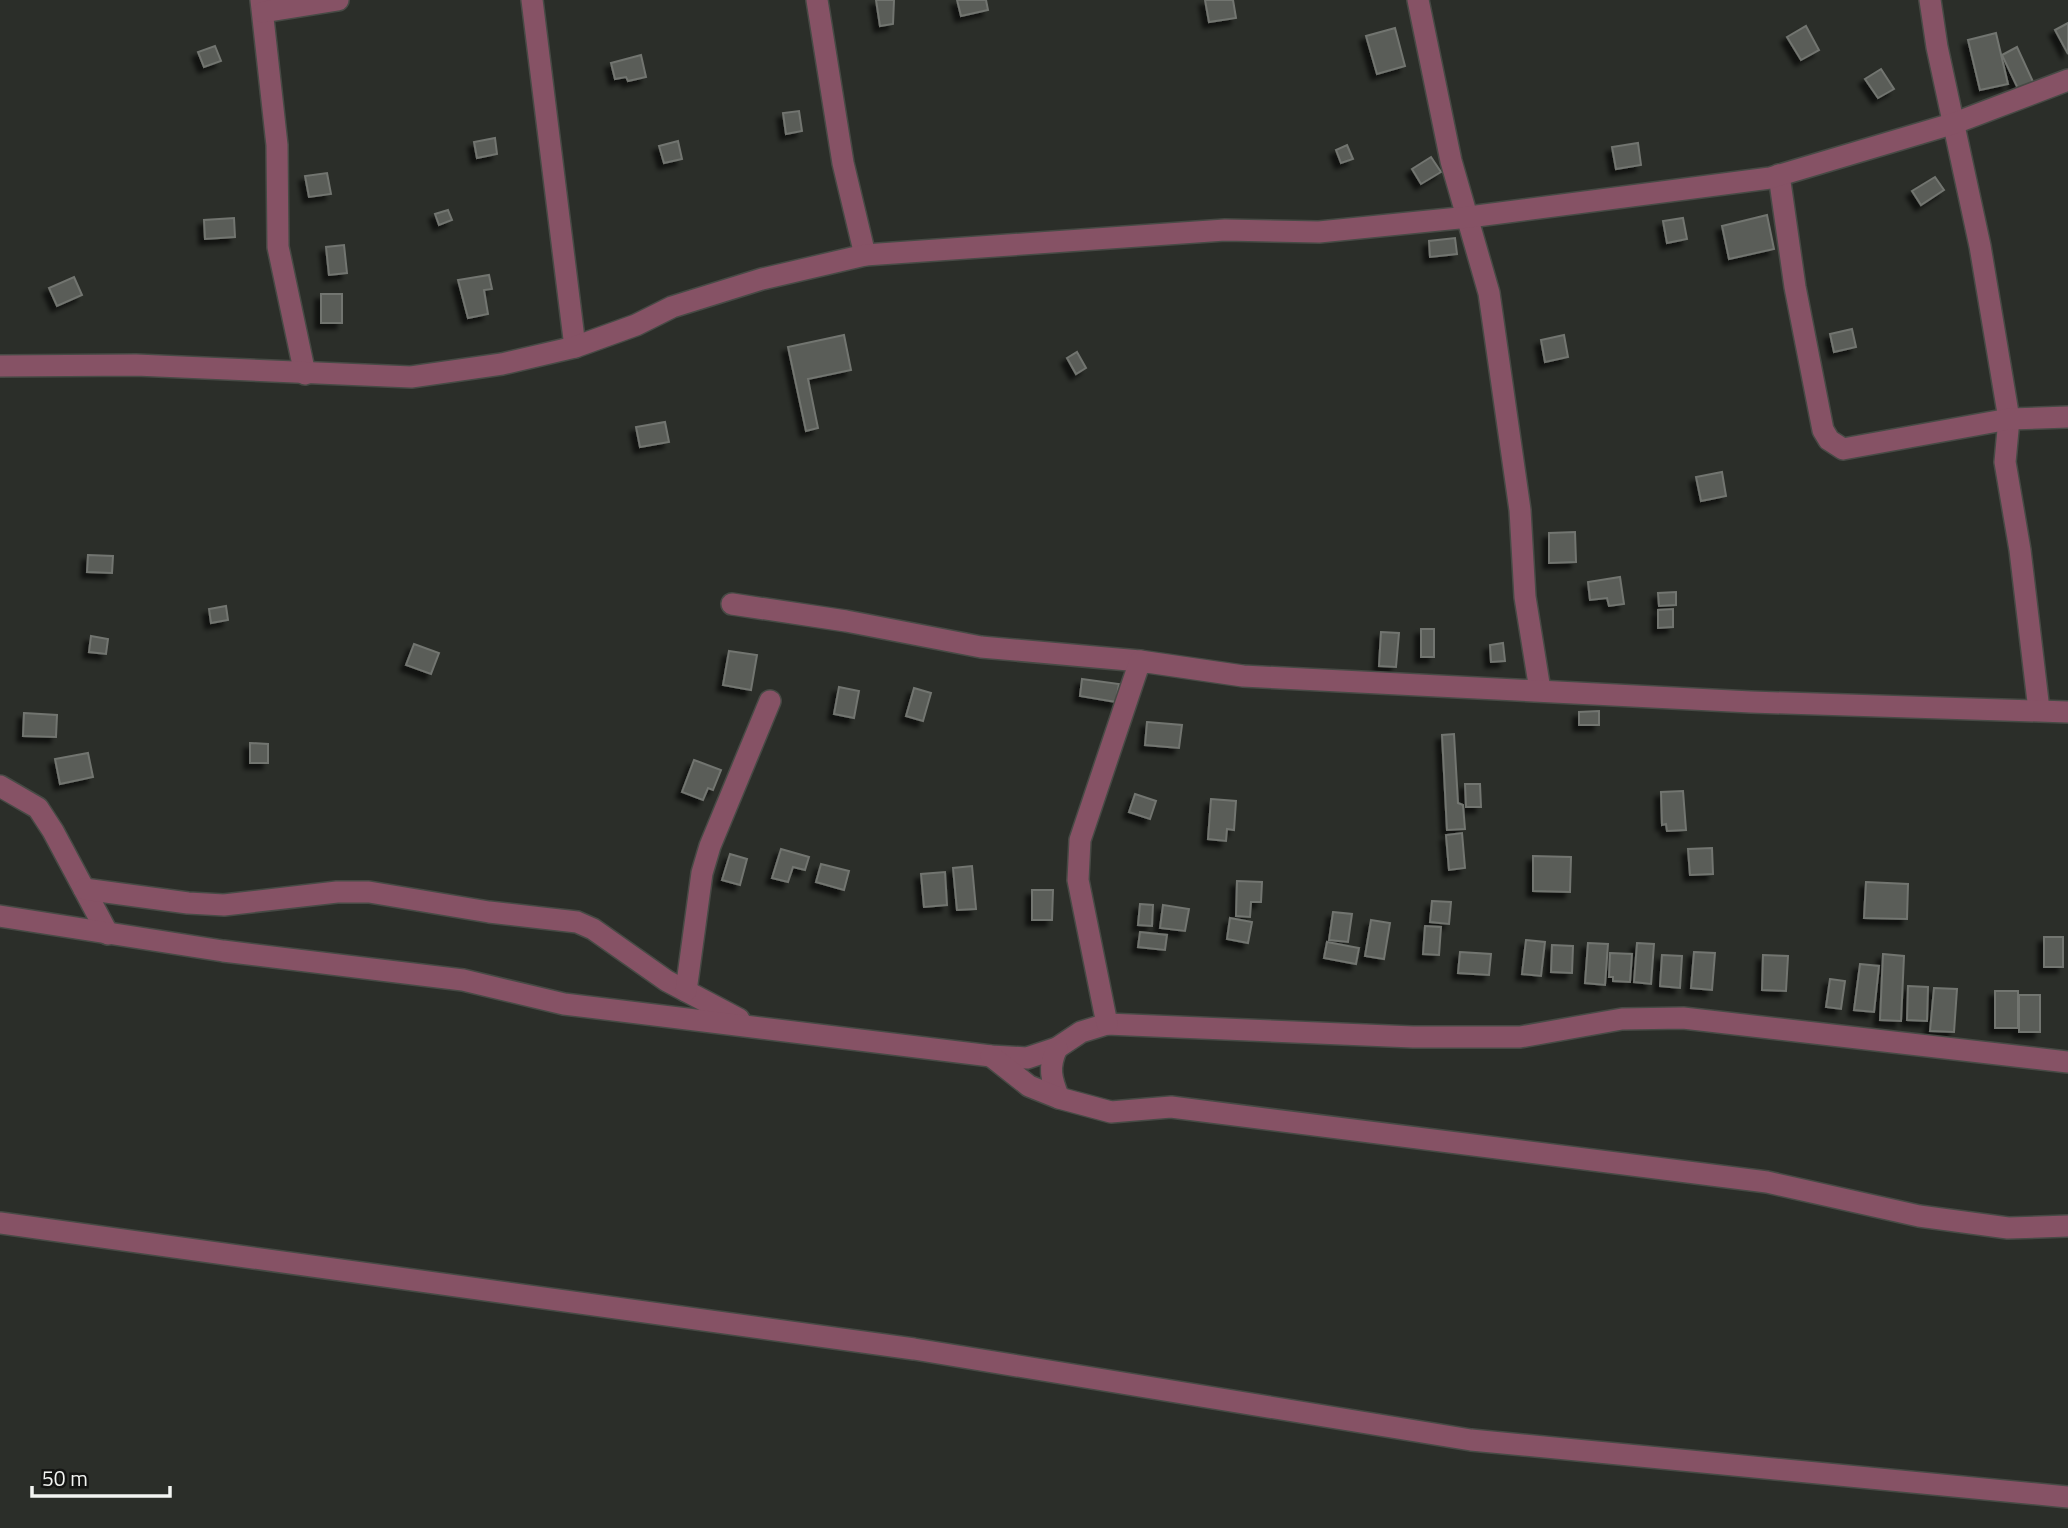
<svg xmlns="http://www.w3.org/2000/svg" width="2068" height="1528" font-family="'Titillium Web',sans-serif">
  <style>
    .building { fill: #5a5d58; stroke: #727570; stroke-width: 2; filter: url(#shadow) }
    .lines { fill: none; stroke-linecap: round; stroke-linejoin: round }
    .minor-casing { stroke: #474a45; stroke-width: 24 }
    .minor { stroke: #865265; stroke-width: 21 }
  </style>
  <defs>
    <filter id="shadow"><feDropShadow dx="-5.5" dy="5.5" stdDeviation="2" flood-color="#0009"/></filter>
  </defs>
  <rect width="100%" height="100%" fill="#2b2e29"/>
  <g class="building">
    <path d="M 876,0 L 894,0 L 893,24 L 880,26 Z"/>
    <path d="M 957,0 L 986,0 L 988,10 L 961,16 Z"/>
    <path d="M 1205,0 L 1233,0 L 1236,18 L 1209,22 Z"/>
    <path d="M 2068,23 L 2068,54 L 2055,30 Z"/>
    <path d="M 1806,26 L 1819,50 L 1801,60 L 1787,37 Z"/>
    <path d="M 1395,28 L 1405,66 L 1377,74 L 1366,36 Z"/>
    <path d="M 1996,33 L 2008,84 L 1980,90 L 1968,40 Z"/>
    <path d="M 215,46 L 221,61 L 204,67 L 198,52 Z"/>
    <path d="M 2017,47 L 2035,86 L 2020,93 L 2002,55 Z"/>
    <path d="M 641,55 L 646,77 L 628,81 L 626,77 L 615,79 L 611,63 Z"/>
    <path d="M 1881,69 L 1894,89 L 1878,98 L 1865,79 Z"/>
    <path d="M 799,111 L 802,131 L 786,134 L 783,113 Z"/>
    <path d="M 495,138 L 497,154 L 477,158 L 474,142 Z"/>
    <path d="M 678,141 L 682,159 L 664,163 L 659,146 Z"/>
    <path d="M 1638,143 L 1641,165 L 1616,169 L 1612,147 Z"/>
    <path d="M 1347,145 L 1353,159 L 1341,163 L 1336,150 Z"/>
    <path d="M 1431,157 L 1441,172 L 1421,184 L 1412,169 Z"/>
    <path d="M 327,173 L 331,194 L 309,197 L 305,176 Z"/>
    <path d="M 1935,177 L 1944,190 L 1921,205 L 1912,191 Z"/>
    <path d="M 448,210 L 452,220 L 439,225 L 435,214 Z"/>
    <path d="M 1767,215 L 1774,249 L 1729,259 L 1722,226 Z"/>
    <path d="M 234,218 L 235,237 L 205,239 L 204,220 Z"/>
    <path d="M 1683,218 L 1687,239 L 1667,243 L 1663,221 Z"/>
    <path d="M 1455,238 L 1457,254 L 1430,257 L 1429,241 Z"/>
    <path d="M 344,245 L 347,273 L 329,275 L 326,247 Z"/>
    <path d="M 489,275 L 492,289 L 484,290 L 488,314 L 468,318 L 458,280 Z"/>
    <path d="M 74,277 L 82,295 L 57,306 L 49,288 Z"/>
    <rect x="321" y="294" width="21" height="29"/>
    <path d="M 1852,329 L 1856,347 L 1834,352 L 1830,334 Z"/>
    <path d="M 844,335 L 851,370 L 808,379 L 818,428 L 806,431 L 788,347 Z"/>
    <path d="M 1564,335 L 1568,357 L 1545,362 L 1541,340 Z"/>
    <path d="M 1077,352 L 1086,368 L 1076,374 L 1067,358 Z"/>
    <path d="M 665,422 L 669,442 L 640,447 L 636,427 Z"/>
    <path d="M 1722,472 L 1726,496 L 1701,501 L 1696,477 Z"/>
    <path d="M 1575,532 L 1576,562 L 1549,563 L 1549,533 Z"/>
    <path d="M 88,555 L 113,556 L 112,573 L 87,572 Z"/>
    <path d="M 1620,577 L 1624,604 L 1609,606 L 1607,598 L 1590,600 L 1588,582 Z"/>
    <path d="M 1676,592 L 1676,605 L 1659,606 L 1658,593 Z"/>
    <path d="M 226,606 L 228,620 L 211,623 L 209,609 Z"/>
    <path d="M 1673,609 L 1673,627 L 1658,628 L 1658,610 Z"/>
    <rect x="1421" y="629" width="13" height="28"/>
    <path d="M 1381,632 L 1399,633 L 1396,667 L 1379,666 Z"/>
    <path d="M 91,636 L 108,639 L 106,654 L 89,652 Z"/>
    <path d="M 1503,643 L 1505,661 L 1491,662 L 1490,645 Z"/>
    <path d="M 414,644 L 439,653 L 431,674 L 406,665 Z"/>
    <path d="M 729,651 L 757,655 L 751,690 L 723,685 Z"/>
    <path d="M 1082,679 L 1119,684 L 1116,702 L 1080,696 Z"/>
    <path d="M 839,687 L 859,691 L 854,718 L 834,714 Z"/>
    <path d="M 914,688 L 931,693 L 923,721 L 906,716 Z"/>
    <path d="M 1599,711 L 1599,725 L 1579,725 L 1579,712 Z"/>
    <path d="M 24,713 L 57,715 L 56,737 L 23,736 Z"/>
    <path d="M 1147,722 L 1182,725 L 1179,748 L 1145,745 Z"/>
    <path d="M 1454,734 L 1458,803 L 1463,805 L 1465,829 L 1447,830 L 1442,735 Z"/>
    <path d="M 250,743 L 268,744 L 268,763 L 250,763 Z"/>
    <path d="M 88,753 L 93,777 L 60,784 L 55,759 Z"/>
    <path d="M 694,760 L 721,770 L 713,790 L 708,788 L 703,800 L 682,792 Z"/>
    <path d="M 1465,784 L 1480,784 L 1481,807 L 1466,807 Z"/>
    <path d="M 1683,791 L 1686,830 L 1667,831 L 1666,824 L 1662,825 L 1661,792 Z"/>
    <path d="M 1135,794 L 1156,801 L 1150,819 L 1129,812 Z"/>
    <path d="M 1211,799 L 1236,801 L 1234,830 L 1227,829 L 1226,841 L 1208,839 Z"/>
    <path d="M 1462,833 L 1465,868 L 1449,870 L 1446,835 Z"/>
    <path d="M 1712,848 L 1713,874 L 1690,875 L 1688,849 Z"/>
    <path d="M 781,849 L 809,857 L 805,870 L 793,867 L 788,882 L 772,878 Z"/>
    <path d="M 730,854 L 747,859 L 740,885 L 722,880 Z"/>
    <path d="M 1533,856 L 1571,857 L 1570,892 L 1533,891 Z"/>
    <path d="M 821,864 L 849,871 L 844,890 L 816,882 Z"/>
    <path d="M 972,866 L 976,909 L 957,910 L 953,868 Z"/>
    <path d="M 945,872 L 947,905 L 924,907 L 921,874 Z"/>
    <path d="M 1237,881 L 1262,882 L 1261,902 L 1251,902 L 1250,917 L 1236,916 Z"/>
    <path d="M 1866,882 L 1908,884 L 1907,919 L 1864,918 Z"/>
    <path d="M 1032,890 L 1053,890 L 1052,920 L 1032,920 Z"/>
    <path d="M 1432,901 L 1451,902 L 1449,924 L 1430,922 Z"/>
    <path d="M 1140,904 L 1153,905 L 1152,926 L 1138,925 Z"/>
    <path d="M 1163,905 L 1189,909 L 1185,931 L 1160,928 Z"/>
    <path d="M 1333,912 L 1352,914 L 1348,942 L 1329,940 Z"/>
    <path d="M 1230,918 L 1252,922 L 1248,943 L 1227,939 Z"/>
    <path d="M 1371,920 L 1390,923 L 1384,959 L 1365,956 Z"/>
    <path d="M 1425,926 L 1441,927 L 1439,955 L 1423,954 Z"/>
    <path d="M 1140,932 L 1167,935 L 1165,950 L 1138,947 Z"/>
    <rect x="2044" y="937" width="19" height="30"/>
    <path d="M 1526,940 L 1545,942 L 1541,976 L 1522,974 Z"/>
    <path d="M 1327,942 L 1359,948 L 1356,964 L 1324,958 Z"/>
    <path d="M 1588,943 L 1608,944 L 1605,985 L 1585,983 Z"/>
    <path d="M 1637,943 L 1654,944 L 1651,984 L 1634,982 Z"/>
    <path d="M 1552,945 L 1573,946 L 1572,973 L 1551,972 Z"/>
    <path d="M 1460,952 L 1491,954 L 1489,975 L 1458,973 Z"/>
    <path d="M 1694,952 L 1715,953 L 1712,990 L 1691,988 Z"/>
    <path d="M 1610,953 L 1632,954 L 1630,982 L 1613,981 L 1613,977 L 1609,977 Z"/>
    <path d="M 1883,954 L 1904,956 L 1901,1021 L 1880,1020 Z"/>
    <path d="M 1662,955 L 1682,956 L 1680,988 L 1660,986 Z"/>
    <path d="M 1763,955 L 1788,956 L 1786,991 L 1762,990 Z"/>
    <path d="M 1860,964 L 1879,966 L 1874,1012 L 1854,1010 Z"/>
    <path d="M 1830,979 L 1845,981 L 1841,1009 L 1826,1007 Z"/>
    <path d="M 1908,986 L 1928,987 L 1927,1021 L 1907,1020 Z"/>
    <path d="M 1934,988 L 1957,989 L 1954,1032 L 1930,1031 Z"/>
    <rect x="1995" y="991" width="23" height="37"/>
    <rect x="2019" y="995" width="21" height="37"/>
  </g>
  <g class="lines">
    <g class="minor-casing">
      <g id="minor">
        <path d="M 261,0 L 277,145 L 278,247 L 305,374"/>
        <path d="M 532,0 L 575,347"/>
        <path d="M 817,0 L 843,163 L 865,255"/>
        <path d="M 1418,0 L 1451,161 L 1489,293 L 1520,510 L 1525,597 L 1540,690"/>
        <path d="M 1930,0 L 1937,47 L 1980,246 L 2009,419 L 2005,462 L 2020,550 L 2039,710"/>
        <path d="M 263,12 L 338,0"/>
        <path d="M 1779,175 L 1795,287 L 1823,430 L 1829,440 L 1843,449 L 2009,419 L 2068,417"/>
        <path d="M 0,366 L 136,365 L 411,377 L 502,364 L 575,347 L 636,325 L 672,307 L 762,279 L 865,255 L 1225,230 L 1319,232 L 1469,217 L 1770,178 L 1955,123 L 2068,80"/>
        <path d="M 732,604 L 846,621 L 981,647 L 1140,661"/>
        <path d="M 0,786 L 38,808 L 53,831 L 108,934"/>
        <path d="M 84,889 L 188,903 L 224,905 L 337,892 L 369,892 L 489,912 L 577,922 L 593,929 L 667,981 L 739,1019"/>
        <path d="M 0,916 L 223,951 L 463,980 L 564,1004 L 991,1056 L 1027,1058 L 1057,1048 L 1081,1032 L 1107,1024 L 1413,1037 L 1520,1037 L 1622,1019 L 1683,1018 L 2068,1062"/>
        <path d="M 686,991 L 702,873 L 710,846 L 770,701"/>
        <path d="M 1107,1024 L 1078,880 L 1080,840 L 1140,661 L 1243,676 L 1751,702 L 2068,712"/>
        <path d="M 1057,1048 C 1048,1067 1051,1079 1059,1098"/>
        <path d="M 991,1056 L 1029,1086 L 1059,1098 L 1111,1112 L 1171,1107 L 1767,1182 L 1919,1216 L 2008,1228 L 2068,1226"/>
        <path d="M 0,1223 L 914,1349 L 1471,1440 L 2068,1497"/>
      </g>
    </g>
    <use href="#minor" class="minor"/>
  </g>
  <path d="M32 1486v10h138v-10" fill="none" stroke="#f3f5f2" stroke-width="3.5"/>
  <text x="42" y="1486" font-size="21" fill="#f3f5f2" stroke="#141513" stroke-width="5" paint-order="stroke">50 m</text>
</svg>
